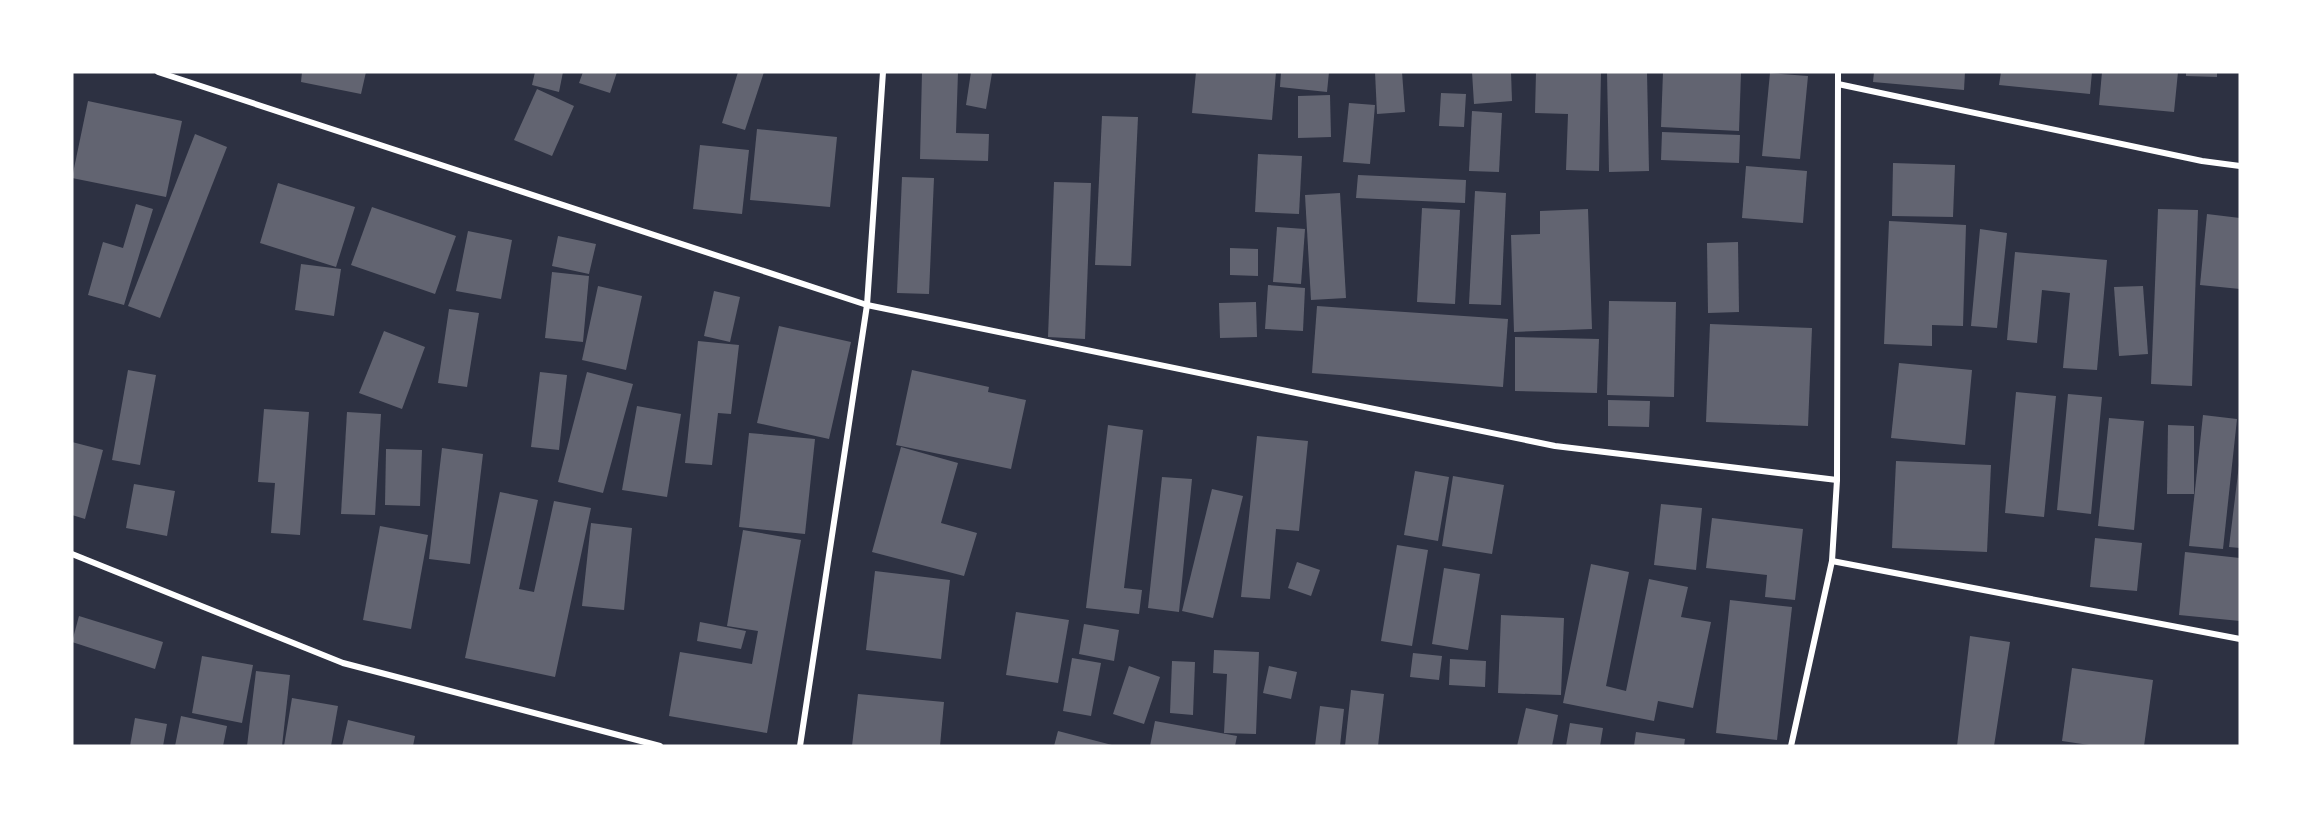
<svg xmlns="http://www.w3.org/2000/svg" width="2312" height="818" font-family="'Source Sans 3',sans-serif">
  <style>
    .building { fill: #626471 }
    .lines { fill: none; stroke-linecap: round; stroke-linejoin: round }
    .minor { stroke: #fff; stroke-width: 6 }
  </style>
  <rect width="100%" height="100%" fill="#2d3142"/>
  <g class="building">
    <path d="M 302,72 L 366,72 L 361,94 L 301,82 Z"/>
    <path d="M 535,72 L 563,72 L 559,92 L 532,85 Z"/>
    <path d="M 583,72 L 617,72 L 610,93 L 579,83 Z"/>
    <path d="M 738,72 L 764,72 L 745,130 L 722,123 Z"/>
    <path d="M 922,72 L 958,72 L 956,133 L 989,134 L 988,161 L 920,159 Z"/>
    <path d="M 971,72 L 992,73 L 986,109 L 966,105 Z"/>
    <path d="M 1196,72 L 1276,72 L 1272,120 L 1192,113 Z"/>
    <path d="M 1281,72 L 1329,72 L 1327,92 L 1280,87 Z"/>
    <path d="M 1375,72 L 1402,72 L 1405,112 L 1377,114 Z"/>
    <path d="M 1472,72 L 1511,72 L 1512,101 L 1474,104 Z"/>
    <path d="M 1536,72 L 1601,72 L 1599,171 L 1566,170 L 1568,114 L 1535,113 Z"/>
    <path d="M 1607,72 L 1647,72 L 1649,171 L 1609,172 Z"/>
    <path d="M 1663,72 L 1741,73 L 1739,131 L 1661,127 Z"/>
    <path d="M 1874,72 L 1965,72 L 1964,90 L 1873,82 Z"/>
    <path d="M 2001,72 L 2092,72 L 2090,94 L 1999,85 Z"/>
    <path d="M 2102,72 L 2178,72 L 2174,112 L 2099,105 Z"/>
    <path d="M 2186,72 L 2217,72 L 2217,77 L 2186,76 Z"/>
    <path d="M 1770,73 L 1808,76 L 1800,159 L 1762,156 Z"/>
    <path d="M 537,89 L 574,106 L 552,156 L 514,140 Z"/>
    <path d="M 1441,93 L 1466,94 L 1464,127 L 1439,126 Z"/>
    <path d="M 1330,95 L 1331,137 L 1298,138 L 1298,96 Z"/>
    <path d="M 88,101 L 182,121 L 166,197 L 72,178 Z"/>
    <path d="M 1349,103 L 1375,105 L 1370,164 L 1343,162 Z"/>
    <path d="M 1472,111 L 1502,113 L 1499,172 L 1469,171 Z"/>
    <path d="M 1102,116 L 1138,117 L 1131,266 L 1095,265 Z"/>
    <path d="M 757,129 L 837,137 L 830,207 L 750,200 Z"/>
    <path d="M 1662,132 L 1740,135 L 1739,163 L 1661,160 Z"/>
    <path d="M 195,134 L 227,147 L 160,318 L 128,306 Z"/>
    <path d="M 700,145 L 749,150 L 742,214 L 693,209 Z"/>
    <path d="M 1258,154 L 1302,156 L 1299,214 L 1255,212 Z"/>
    <path d="M 1893,163 L 1955,165 L 1953,217 L 1892,216 Z"/>
    <path d="M 1746,166 L 1807,171 L 1803,223 L 1742,218 Z"/>
    <path d="M 1358,175 L 1466,180 L 1465,203 L 1356,198 Z"/>
    <path d="M 902,177 L 934,178 L 929,294 L 897,293 Z"/>
    <path d="M 1054,182 L 1091,183 L 1085,339 L 1048,337 Z"/>
    <path d="M 278,183 L 355,207 L 336,267 L 260,243 Z"/>
    <path d="M 1475,191 L 1506,193 L 1501,305 L 1469,304 Z"/>
    <path d="M 1340,193 L 1346,298 L 1311,300 L 1305,195 Z"/>
    <path d="M 136,204 L 153,209 L 124,305 L 88,295 L 103,242 L 123,248 Z"/>
    <path d="M 372,207 L 456,236 L 435,294 L 351,265 Z"/>
    <path d="M 1422,208 L 1460,210 L 1455,304 L 1417,302 Z"/>
    <path d="M 1588,209 L 1592,329 L 1514,332 L 1511,235 L 1540,234 L 1540,211 Z"/>
    <path d="M 2158,209 L 2198,210 L 2192,386 L 2151,384 Z"/>
    <path d="M 2207,214 L 2240,218 L 2240,289 L 2200,285 Z"/>
    <path d="M 1889,221 L 1966,225 L 1963,326 L 1932,325 L 1932,346 L 1884,344 Z"/>
    <path d="M 1277,227 L 1305,229 L 1301,284 L 1273,282 Z"/>
    <path d="M 1980,229 L 2007,233 L 1997,328 L 1971,326 Z"/>
    <path d="M 468,231 L 512,240 L 501,299 L 456,291 Z"/>
    <path d="M 558,236 L 596,244 L 589,274 L 552,266 Z"/>
    <path d="M 1738,242 L 1739,312 L 1708,313 L 1707,243 Z"/>
    <path d="M 1230,248 L 1258,249 L 1258,276 L 1230,275 Z"/>
    <path d="M 2015,252 L 2107,260 L 2097,370 L 2063,368 L 2070,293 L 2042,290 L 2037,343 L 2007,340 Z"/>
    <path d="M 301,264 L 341,269 L 334,316 L 295,310 Z"/>
    <path d="M 552,272 L 589,276 L 583,342 L 545,338 Z"/>
    <path d="M 1268,285 L 1305,288 L 1303,331 L 1265,329 Z"/>
    <path d="M 598,286 L 642,296 L 626,370 L 582,360 Z"/>
    <path d="M 2143,286 L 2148,354 L 2119,356 L 2114,287 Z"/>
    <path d="M 714,291 L 740,297 L 730,342 L 704,336 Z"/>
    <path d="M 1609,301 L 1676,302 L 1674,397 L 1607,395 Z"/>
    <path d="M 1256,302 L 1257,337 L 1220,338 L 1219,303 Z"/>
    <path d="M 1317,306 L 1508,319 L 1503,387 L 1312,373 Z"/>
    <path d="M 449,309 L 479,313 L 467,387 L 438,383 Z"/>
    <path d="M 1710,324 L 1812,328 L 1808,426 L 1706,422 Z"/>
    <path d="M 779,326 L 851,342 L 829,439 L 757,423 Z"/>
    <path d="M 384,331 L 425,347 L 402,409 L 359,393 Z"/>
    <path d="M 1515,337 L 1599,339 L 1597,393 L 1515,391 Z"/>
    <path d="M 698,341 L 739,345 L 731,414 L 718,413 L 712,465 L 685,463 Z"/>
    <path d="M 1899,363 L 1972,370 L 1965,445 L 1891,438 Z"/>
    <path d="M 128,370 L 156,375 L 140,465 L 112,460 Z"/>
    <path d="M 912,370 L 989,387 L 988,392 L 1026,400 L 1011,469 L 896,445 Z"/>
    <path d="M 540,372 L 567,375 L 559,450 L 531,447 Z"/>
    <path d="M 587,372 L 633,384 L 603,493 L 558,482 Z"/>
    <path d="M 2016,392 L 2056,396 L 2044,517 L 2005,513 Z"/>
    <path d="M 2068,394 L 2102,397 L 2091,514 L 2057,510 Z"/>
    <path d="M 1608,400 L 1650,401 L 1649,427 L 1608,426 Z"/>
    <path d="M 637,406 L 681,414 L 667,497 L 622,490 Z"/>
    <path d="M 264,409 L 309,412 L 300,535 L 271,533 L 275,483 L 258,482 Z"/>
    <path d="M 347,412 L 381,414 L 375,515 L 341,514 Z"/>
    <path d="M 2203,415 L 2237,419 L 2223,549 L 2189,546 Z"/>
    <path d="M 2109,418 L 2144,421 L 2134,530 L 2098,526 Z"/>
    <path d="M 1108,425 L 1143,430 L 1124,588 L 1142,590 L 1139,614 L 1086,608 Z"/>
    <path d="M 2168,425 L 2194,426 L 2194,494 L 2167,494 Z"/>
    <path d="M 749,433 L 815,439 L 805,534 L 739,527 Z"/>
    <path d="M 1257,436 L 1308,441 L 1299,531 L 1276,529 L 1270,599 L 1241,597 Z"/>
    <path d="M 72,442 L 103,450 L 85,519 L 72,515 Z"/>
    <path d="M 901,447 L 958,463 L 941,523 L 977,533 L 964,576 L 872,552 Z"/>
    <path d="M 442,448 L 483,454 L 470,564 L 429,559 Z"/>
    <path d="M 386,449 L 422,450 L 420,506 L 385,505 Z"/>
    <path d="M 1896,461 L 1991,465 L 1987,552 L 1892,548 Z"/>
    <path d="M 2239,465 L 2240,465 L 2240,548 L 2229,547 Z"/>
    <path d="M 1415,471 L 1449,477 L 1438,541 L 1404,535 Z"/>
    <path d="M 1453,476 L 1504,485 L 1492,554 L 1442,546 Z"/>
    <path d="M 1162,477 L 1192,479 L 1179,612 L 1148,608 Z"/>
    <path d="M 134,484 L 175,491 L 167,536 L 126,528 Z"/>
    <path d="M 1212,489 L 1243,496 L 1213,618 L 1182,611 Z"/>
    <path d="M 500,492 L 538,500 L 519,589 L 534,592 L 554,501 L 591,508 L 555,677 L 465,658 Z"/>
    <path d="M 1661,504 L 1702,508 L 1696,570 L 1654,565 Z"/>
    <path d="M 1712,518 L 1803,529 L 1795,600 L 1765,597 L 1767,575 L 1706,568 Z"/>
    <path d="M 591,523 L 632,528 L 624,610 L 582,606 Z"/>
    <path d="M 380,526 L 428,535 L 411,629 L 363,620 Z"/>
    <path d="M 743,530 L 801,540 L 767,733 L 669,716 L 680,652 L 752,664 L 758,631 L 727,626 Z"/>
    <path d="M 2095,538 L 2142,543 L 2137,591 L 2090,587 Z"/>
    <path d="M 1397,545 L 1428,550 L 1412,646 L 1381,641 Z"/>
    <path d="M 2185,552 L 2240,558 L 2240,621 L 2179,615 Z"/>
    <path d="M 1297,562 L 1320,570 L 1311,596 L 1288,588 Z"/>
    <path d="M 1591,564 L 1629,572 L 1606,686 L 1626,691 L 1649,579 L 1688,587 L 1681,617 L 1711,622 L 1693,708 L 1658,701 L 1654,721 L 1563,703 Z"/>
    <path d="M 1444,568 L 1480,574 L 1468,650 L 1432,644 Z"/>
    <path d="M 875,571 L 950,580 L 941,659 L 866,650 Z"/>
    <path d="M 1730,600 L 1792,607 L 1777,740 L 1716,733 Z"/>
    <path d="M 1016,612 L 1069,620 L 1058,683 L 1006,675 Z"/>
    <path d="M 1501,615 L 1564,618 L 1561,695 L 1498,693 Z"/>
    <path d="M 79,616 L 163,642 L 155,669 L 72,642 Z"/>
    <path d="M 700,622 L 746,631 L 741,649 L 697,641 Z"/>
    <path d="M 1084,624 L 1119,630 L 1114,661 L 1079,654 Z"/>
    <path d="M 1970,636 L 2010,642 L 1994,746 L 1957,746 Z"/>
    <path d="M 1214,650 L 1259,652 L 1256,734 L 1224,733 L 1227,674 L 1213,673 Z"/>
    <path d="M 1413,653 L 1442,656 L 1439,680 L 1410,677 Z"/>
    <path d="M 202,656 L 253,665 L 242,723 L 192,713 Z"/>
    <path d="M 1072,658 L 1101,663 L 1091,716 L 1063,711 Z"/>
    <path d="M 1450,659 L 1486,661 L 1485,687 L 1449,685 Z"/>
    <path d="M 1172,661 L 1195,662 L 1193,715 L 1170,713 Z"/>
    <path d="M 1129,666 L 1160,677 L 1144,724 L 1113,714 Z"/>
    <path d="M 1269,666 L 1297,672 L 1291,699 L 1263,693 Z"/>
    <path d="M 2072,668 L 2153,680 L 2144,746 L 2096,746 L 2062,741 Z"/>
    <path d="M 256,671 L 290,675 L 282,746 L 247,746 Z"/>
    <path d="M 1351,690 L 1384,694 L 1378,746 L 1345,746 Z"/>
    <path d="M 858,694 L 944,702 L 940,746 L 852,746 Z"/>
    <path d="M 292,698 L 338,706 L 331,746 L 284,746 Z"/>
    <path d="M 1320,706 L 1344,709 L 1340,746 L 1315,746 Z"/>
    <path d="M 1526,708 L 1558,715 L 1552,746 L 1517,746 Z"/>
    <path d="M 181,716 L 227,726 L 223,746 L 175,746 Z"/>
    <path d="M 135,718 L 167,724 L 163,746 L 130,746 Z"/>
    <path d="M 348,720 L 415,736 L 413,746 L 342,746 Z"/>
    <path d="M 1155,721 L 1237,736 L 1235,746 L 1150,746 Z"/>
    <path d="M 1570,723 L 1603,728 L 1600,746 L 1566,746 Z"/>
    <path d="M 1058,731 L 1112,745 L 1112,746 L 1054,746 Z"/>
    <path d="M 1636,732 L 1685,739 L 1684,746 L 1634,746 Z"/>
  </g>
  <g class="lines">
    <g class="minor">
      <path d="M 158,72 L 867,305 L 1555,446 L 1837,480"/>
      <path d="M 1838,84 L 2202,161 L 2240,166"/>
      <path d="M 72,554 L 343,663 L 660,746"/>
      <path d="M 1832,561 L 2240,639"/>
      <path d="M 800,746 L 867,305 L 883,72"/>
      <path d="M 1791,746 L 1832,561 L 1837,480 L 1838,72"/>
    </g>
  </g>
  <rect width="2312" height="818" fill="none" stroke="#ffffff" stroke-width="147"/>
</svg>
